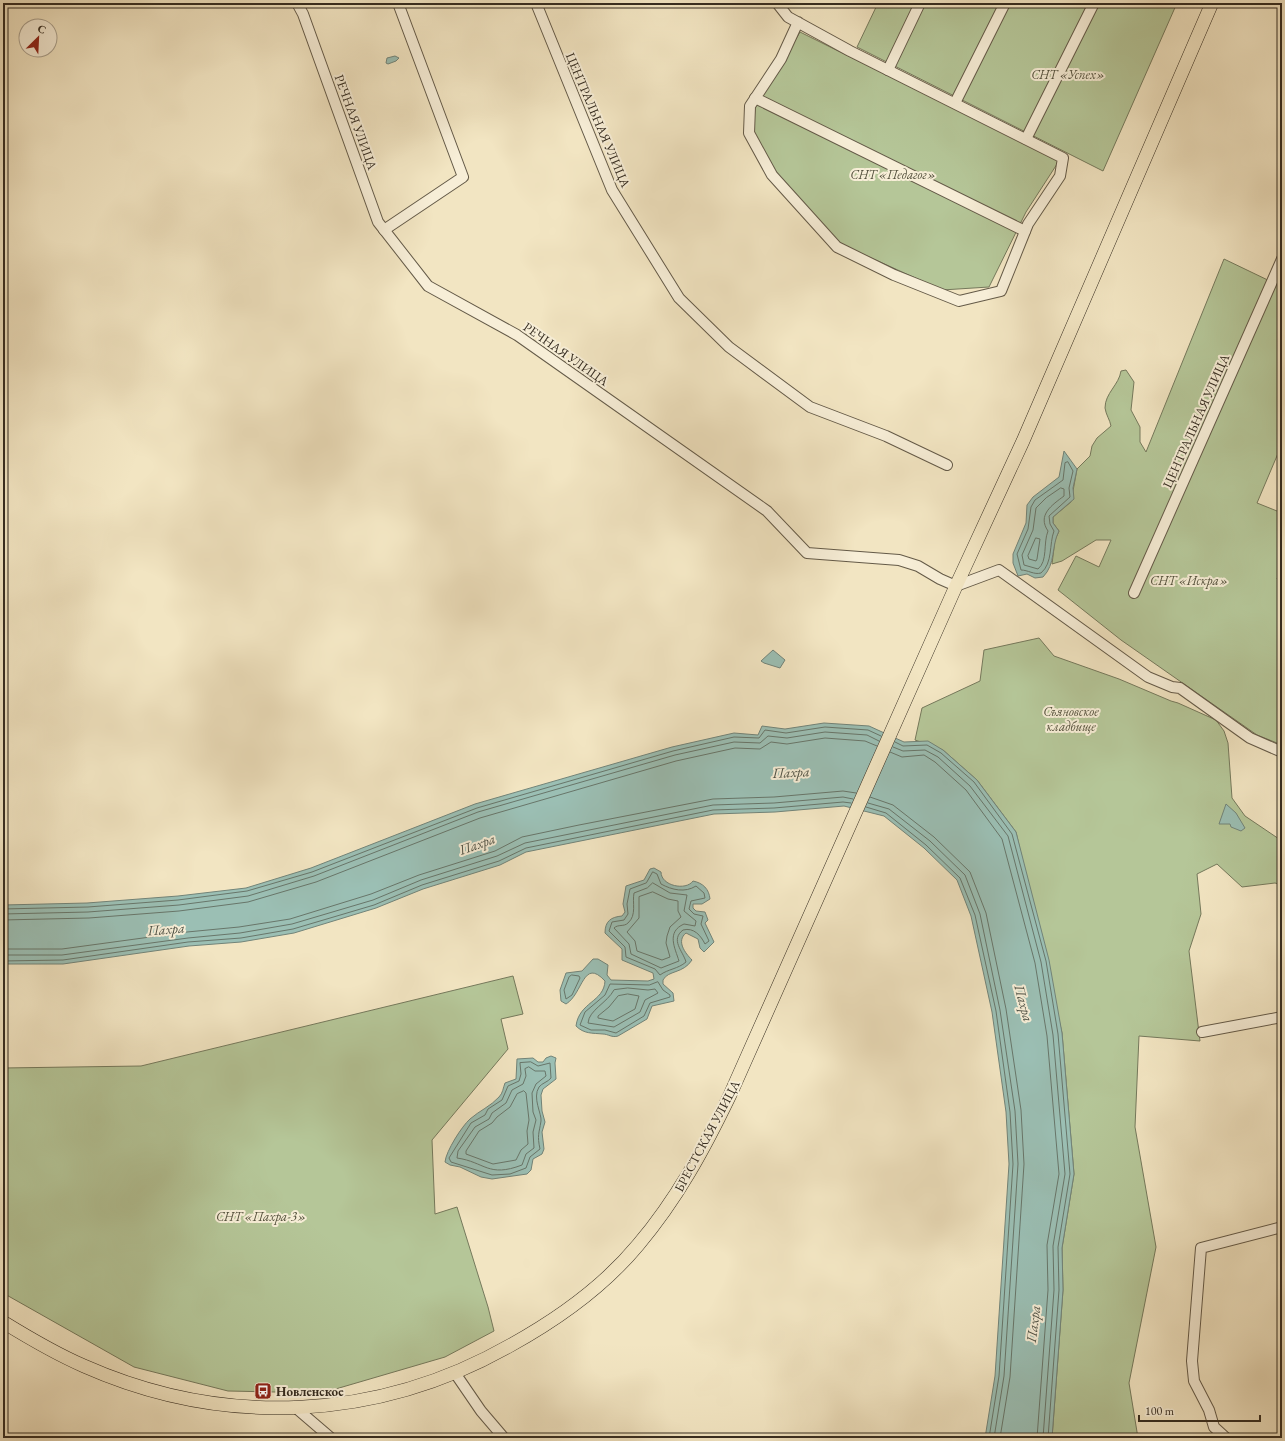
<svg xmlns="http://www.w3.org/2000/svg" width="1285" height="1441" font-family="'EB Garamond',serif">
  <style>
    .green { fill: #b5c698; stroke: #75795c }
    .water { fill: #9bbfb4; stroke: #728479 }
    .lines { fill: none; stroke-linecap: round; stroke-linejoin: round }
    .shore { stroke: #68766a; stroke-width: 1 }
    .minor-casing { stroke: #645a48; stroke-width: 12 }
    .major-casing { stroke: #352c20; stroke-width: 14 }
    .minor { stroke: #f7eed7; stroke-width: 10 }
    .major { stroke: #f2e5c2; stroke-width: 13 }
    .labels { text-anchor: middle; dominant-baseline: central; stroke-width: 4; stroke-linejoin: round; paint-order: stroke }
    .park-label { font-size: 13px; font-style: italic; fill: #55523e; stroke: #f7eed7 }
    .street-label { font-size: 13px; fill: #352c20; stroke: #f7eed7 }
    .poi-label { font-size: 13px; font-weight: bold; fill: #352c20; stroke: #f7eed7; text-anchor: start }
    .water-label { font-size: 14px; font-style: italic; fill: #4e5145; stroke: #f7eed7 }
  </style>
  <rect width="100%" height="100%" fill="#f2e5c2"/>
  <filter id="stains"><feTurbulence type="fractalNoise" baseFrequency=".005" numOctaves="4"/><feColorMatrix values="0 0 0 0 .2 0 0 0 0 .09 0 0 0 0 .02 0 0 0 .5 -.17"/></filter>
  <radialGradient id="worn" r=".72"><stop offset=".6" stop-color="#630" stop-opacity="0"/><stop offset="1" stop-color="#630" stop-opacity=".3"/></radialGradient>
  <g class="green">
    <path d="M 878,3 L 1177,3 L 1103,171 L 857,47 Z"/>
    <path d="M 800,32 L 1059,161 L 1026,212 L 989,287 L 942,290 L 838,243 L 776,175 L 753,134 L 755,108 Z"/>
    <path d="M 1224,259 L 1276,284 L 1282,272 L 1282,444 L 1257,503 L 1282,513 L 1282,566 L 1277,579 L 1282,581 L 1282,745 L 1257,735 L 1121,640 L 1058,590 L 1076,556 L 1099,567 L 1111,540 L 1096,540 L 1062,561 L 1052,564 L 1055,540 L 1059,531 L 1053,523 L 1053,517 L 1071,502 L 1077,469 L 1090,456 L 1092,446 L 1097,438 L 1111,426 C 1110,420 1106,415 1105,408 C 1105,393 1119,385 1121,371 L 1126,370 L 1134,382 L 1131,410 L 1140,427 L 1140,442 L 1146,452 Z"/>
    <path d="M 1039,638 L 1054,656 L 1119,679 L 1171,701 L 1178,703 L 1216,720 L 1224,731 L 1228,743 L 1232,798 L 1245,816 L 1282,841 L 1282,885 L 1275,883 L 1242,887 L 1217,864 L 1197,874 L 1201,914 L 1189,951 L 1200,1041 L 1139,1036 L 1135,1127 L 1156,1247 L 1129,1383 L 1138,1438 L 1052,1438 L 1063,1290 L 1062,1248 L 1074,1174 L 1062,1033 L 1016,832 L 977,780 L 943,750 L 915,740 L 922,708 L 980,681 L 984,650 Z"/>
    <path d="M 513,976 L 523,1014 L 501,1019 L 508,1049 L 432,1140 L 435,1214 L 457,1207 L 488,1307 L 494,1331 L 445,1357 L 322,1393 L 228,1391 L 134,1367 L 3,1293 L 3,1068 L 141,1066 Z"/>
  </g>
  <g class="water">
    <path d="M 395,56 L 399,58 L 396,61 L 388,64 L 386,63 L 387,58 Z"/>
    <path d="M 1064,451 L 1077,469 L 1073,488 L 1074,499 L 1053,517 L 1053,523 L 1059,531 C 1051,546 1056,564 1043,577 L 1035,578 L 1027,574 L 1018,576 L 1013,563 L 1013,554 L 1026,523 L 1027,505 L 1033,497 L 1059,477 Z"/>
    <path d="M 773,650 L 785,660 L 780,668 L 764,663 L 761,661 Z"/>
    <path d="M 824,723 L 869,726 L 904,742 L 928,741 L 943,750 L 977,780 L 1016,832 L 1049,960 L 1062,1033 L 1074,1174 L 1062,1248 L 1063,1290 L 1052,1438 L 985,1438 L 995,1376 L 1009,1164 L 1006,1112 L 992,1012 L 971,916 L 957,880 L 924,848 L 884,816 L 844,806 L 775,812 L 714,814 L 526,852 L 500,865 L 423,889 L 376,908 L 294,933 L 241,942 L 189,946 L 63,964 L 3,964 L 3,905 L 87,903 L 178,896 L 246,888 L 311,868 L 475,804 L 672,747 L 734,733 L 758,735 L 762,726 L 785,729 Z"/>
    <path d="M 1226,804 L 1236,813 L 1245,828 L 1241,831 L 1231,827 L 1230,824 L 1219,824 Z"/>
    <path d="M 654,868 L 661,872 C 661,886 686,891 693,881 C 703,883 709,889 710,899 L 702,904 L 693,904 L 693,908 L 696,911 L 705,912 L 708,920 L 705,923 L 714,942 L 704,952 L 700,948 L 698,939 L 686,933 C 676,941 685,953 692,960 C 683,974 668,970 663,980 L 663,984 L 673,993 L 674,1001 L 652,1006 L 647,1019 L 618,1036 C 612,1038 608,1034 603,1034 C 592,1033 584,1034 576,1026 C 579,1002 604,1002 605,981 C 583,957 583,994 566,1004 L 561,1001 L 560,990 L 566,973 L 582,971 L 593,959 L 598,959 L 608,965 L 607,975 L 611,980 L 648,981 L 654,979 L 653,973 L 622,960 L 622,949 L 605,933 C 605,921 611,917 622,916 L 625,912 L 623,904 L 626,886 L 644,880 L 650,869 Z"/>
    <path d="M 551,1056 L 556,1058 L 555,1063 L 556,1079 L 543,1089 L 541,1095 L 542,1111 L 545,1122 L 542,1132 L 544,1149 L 542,1154 L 533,1159 L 531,1170 L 527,1174 L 492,1179 L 481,1177 L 460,1167 L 450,1165 L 445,1162 C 446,1151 462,1126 470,1119 C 479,1111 491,1106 499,1097 C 503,1093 503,1088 505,1083 L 516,1079 L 517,1059 L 533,1058 L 538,1062 L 543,1062 L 546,1058 Z"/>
  </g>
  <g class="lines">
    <g class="shore">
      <path d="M 1068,462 L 1073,471 L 1069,488 L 1070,497 L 1049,516 L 1050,524 L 1054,531 C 1049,544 1053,563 1041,573 C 1034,575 1028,570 1021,570 L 1017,554 L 1028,529 L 1031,507 L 1035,500 L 1063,480 L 1065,463 Z"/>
      <path d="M 1061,488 L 1064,489 L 1064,496 C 1052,505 1037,515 1048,531 C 1043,543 1048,561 1038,569 L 1024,565 L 1022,555 L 1033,530 L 1036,508 L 1046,498 Z"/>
      <path d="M 1036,538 L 1040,539 L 1037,559 L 1036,561 L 1029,559 L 1028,556 Z"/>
      <path d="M 895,742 L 903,746 L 927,745 L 941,753 L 974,782 L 1012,834 L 1046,961 L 1058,1034 L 1070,1174 L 1058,1247 L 1059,1290 L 1048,1438"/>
      <path d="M 893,747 L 903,751 L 925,750 L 938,757 L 970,786 L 1008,836 L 1041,962 L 1053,1035 L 1065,1174 L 1053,1246 L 1054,1290 L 1043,1438"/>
      <path d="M 890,752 L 902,757 L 924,755 L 935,762 L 966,790 L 1002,839 L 1035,963 L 1047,1036 L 1059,1174 L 1047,1245 L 1048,1290 L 1037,1438"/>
      <path d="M 870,797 L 893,805 L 934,837 L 970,872 L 986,913 L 1006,1009 L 1021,1110 L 1024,1164 L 1010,1377 L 1000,1438"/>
      <path d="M 868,803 L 889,809 L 930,841 L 965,875 L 980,914 L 1000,1010 L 1015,1111 L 1018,1164 L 1004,1376 L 994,1438"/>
      <path d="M 866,807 L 886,813 L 926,845 L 960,878 L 975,915 L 996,1011 L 1010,1112 L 1013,1164 L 999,1376 L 989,1438"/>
      <path d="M 653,872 L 657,874 L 661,884 C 672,890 685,893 696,886 L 704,893 L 705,898 L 691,901 L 689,909 L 694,914 L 703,916 L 701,924 L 709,941 L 705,944 C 701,936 694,927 683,930 C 670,940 683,951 686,962 C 678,969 668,969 660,975 L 655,969 L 626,957 L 625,947 L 609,931 L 612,922 L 624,920 L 628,914 L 627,904 L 630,889 L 646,883 Z"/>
      <path d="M 653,883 L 670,893 L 687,895 L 684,911 L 696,921 L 695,926 L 684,924 C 666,932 675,948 679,961 L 661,968 L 631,954 L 629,944 L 614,928 C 618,924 624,927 628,923 C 637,915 632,903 634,893 L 647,888 Z"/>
      <path d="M 653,892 L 668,899 L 678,901 L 678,911 L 681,917 L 670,927 L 667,936 L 666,943 L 670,957 L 662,960 L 637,951 L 635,941 L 627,932 L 639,918 L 639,897 Z"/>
      <path d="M 3,909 L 88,907 L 178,900 L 247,891 L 312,872 L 477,808 L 673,751 L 734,737 L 759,738 L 765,730 L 786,733 L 825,727 L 868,730 L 881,736"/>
      <path d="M 3,914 L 88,912 L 179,905 L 248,896 L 314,876 L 478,812 L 675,755 L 734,742 L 760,743 L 768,736 L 787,738 L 825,732 L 867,735 L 879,741"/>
      <path d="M 3,920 L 89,918 L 179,911 L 248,902 L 316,882 L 480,818 L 676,761 L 735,748 L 760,749 L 771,742 L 787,744 L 825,738 L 865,741 L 877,746"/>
      <path d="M 3,949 L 62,949 L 187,932 L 239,927 L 290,919 L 371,894 L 419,875 L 495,851 L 522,837 L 579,825 L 713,799 L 774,797 L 843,791 L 856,793"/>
      <path d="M 3,955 L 62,955 L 188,938 L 240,933 L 292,924 L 373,900 L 421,880 L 497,856 L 525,843 L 713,805 L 774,803 L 843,797 L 853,799"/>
      <path d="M 3,961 L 63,960 L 188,942 L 241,938 L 293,929 L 374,905 L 422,885 L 499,861 L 526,848 L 713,810 L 774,808 L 843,802 L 851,803"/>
      <path d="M 572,975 L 579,976 L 580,978 L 572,995 L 566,999 L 564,990 L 569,977 Z"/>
      <path d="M 658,982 L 663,990 L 670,995 L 670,997 L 650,1003 L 644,1016 L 616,1033 L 605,1030 L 591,1030 L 580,1025 L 585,1012 L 605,995 L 610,984 L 649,985 Z"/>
      <path d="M 628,988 L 648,990 L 655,989 L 658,993 L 645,1000 L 640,1012 L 614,1027 L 588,1023 C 589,1010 607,1003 614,990 Z"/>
      <path d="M 628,994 L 639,996 L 635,1009 L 613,1021 L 598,1018 L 598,1016 L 609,1007 L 618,996 Z"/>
      <path d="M 531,1062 L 538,1066 L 550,1063 L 551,1078 C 548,1082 542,1083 539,1087 C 532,1098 542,1114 541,1121 C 539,1134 537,1135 540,1149 L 530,1157 L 526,1168 L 510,1174 L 492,1175 L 451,1162 L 449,1158 L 471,1123 L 485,1115 L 488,1109 L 502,1100 L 508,1086 L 519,1081 L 521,1074 L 520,1063 Z"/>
      <path d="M 529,1067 L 535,1071 L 545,1071 L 546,1076 L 536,1084 L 532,1093 L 533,1112 L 536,1120 L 533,1132 L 534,1148 L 526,1154 L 522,1165 C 488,1178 485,1162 457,1158 L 458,1151 L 475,1127 L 489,1119 L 492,1113 L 506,1103 L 512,1090 L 523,1084 L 526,1076 L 525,1069 Z"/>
      <path d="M 524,1091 L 526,1093 L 529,1120 L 527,1131 L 528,1144 L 521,1150 L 516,1160 L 493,1164 L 466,1154 L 466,1151 L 479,1131 L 492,1123 L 497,1117 L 510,1107 L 517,1094 Z"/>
    </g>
    <g class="minor-casing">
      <g id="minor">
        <path d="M 297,3 L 303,14 L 378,222 L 428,286 L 517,335 L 767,511 L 807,553 L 899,560 L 918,566 L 940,579 L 956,586 L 999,570 L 1148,677 L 1172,687 L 1180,688 L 1250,738 L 1282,752"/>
        <path d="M 536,3 L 612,190 L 679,298 L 729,347 L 810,407 L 886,436 L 947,465"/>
        <path d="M 777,3 L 788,17 L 850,51 L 1063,158 L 1060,176 L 1028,224 L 1001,291 L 959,301 L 894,275 L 837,247 L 772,175 L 749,133 L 750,106 L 781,59 L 798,22"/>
        <path d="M 888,70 L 920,3"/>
        <path d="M 755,98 L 1025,231"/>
        <path d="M 955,103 L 1005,3"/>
        <path d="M 1026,139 L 1094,3"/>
        <path d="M 384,230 L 463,177 L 398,3"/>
        <path d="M 1134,593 L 1282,259"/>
        <path d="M 1202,1032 L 1282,1017"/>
        <path d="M 455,1373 L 481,1411 L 504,1438"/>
        <path d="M 296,1408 L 331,1438"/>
        <path d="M 1226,1438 L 1214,1427 L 1209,1410 L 1194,1381 L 1192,1361 L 1201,1248 L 1282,1227"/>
      </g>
    </g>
    <g class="major-casing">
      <path id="major" d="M 3,1322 C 29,1338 56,1354 84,1366 C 224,1428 378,1421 511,1345 C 558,1319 604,1286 638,1245 C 677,1199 704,1149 730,1095 L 956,586 L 1023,441 L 1212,3"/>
    </g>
    <use href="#minor" class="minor"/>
    <use href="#major" class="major"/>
  </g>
  <defs>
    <g id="bus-square" transform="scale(0.9)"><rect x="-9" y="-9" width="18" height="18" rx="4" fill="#8f2418" stroke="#f7eed7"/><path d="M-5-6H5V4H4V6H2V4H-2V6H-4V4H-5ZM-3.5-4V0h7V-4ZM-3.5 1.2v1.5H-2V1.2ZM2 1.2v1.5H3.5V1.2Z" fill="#fff"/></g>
  </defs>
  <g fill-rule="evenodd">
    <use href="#bus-square" x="263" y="1391"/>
  </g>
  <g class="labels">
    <g class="park-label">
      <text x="1068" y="74">СНТ «Успех»</text>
      <text x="893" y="174">СНТ «Педагог»</text>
      <text x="1189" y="580">СНТ «Искра»</text>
      <text x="1071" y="711">Съяновское<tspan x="1071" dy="15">кладбище</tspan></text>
      <text x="261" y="1216">СНТ «Пахра-3»</text>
    </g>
    <g class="street-label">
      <text transform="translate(598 120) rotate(67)">ЦЕНТРАЛЬНАЯ УЛИЦА</text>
      <text transform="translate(356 122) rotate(70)">РЕЧНАЯ УЛИЦА</text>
      <text transform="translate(566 354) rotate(35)">РЕЧНАЯ УЛИЦА</text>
      <text transform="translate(1196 421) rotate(-66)">ЦЕНТРАЛЬНАЯ УЛИЦА</text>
      <text transform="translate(707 1136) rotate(-62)">БРЕСТСКАЯ УЛИЦА</text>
    </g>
    <g class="poi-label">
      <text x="276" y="1391">Новленское</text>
    </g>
    <g class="water-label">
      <text transform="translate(791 772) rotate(-3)">Пахра</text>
      <text transform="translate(477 844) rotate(-20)">Пахра</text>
      <text transform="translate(166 929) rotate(-5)">Пахра</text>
      <text transform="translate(1024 1003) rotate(75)">Пахра</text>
      <text transform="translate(1033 1324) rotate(-83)">Пахра</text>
    </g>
  </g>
  <rect width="1285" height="1441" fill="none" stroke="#f2e5c2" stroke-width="16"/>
  <rect x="4" y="4" width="1277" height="1433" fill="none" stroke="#352c20" stroke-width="2"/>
  <rect x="8" y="8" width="1269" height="1425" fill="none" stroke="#352c20"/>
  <g transform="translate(38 38) rotate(24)"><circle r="19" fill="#f7eed7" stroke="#a9a08e"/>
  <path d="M0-3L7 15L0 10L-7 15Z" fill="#8f2418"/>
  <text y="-6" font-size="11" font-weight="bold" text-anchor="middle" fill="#352c20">С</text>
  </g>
  <path d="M1139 1415v6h121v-6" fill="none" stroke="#352c20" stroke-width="2"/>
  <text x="1145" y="1415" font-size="12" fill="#352c20" stroke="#f7eed7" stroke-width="3" paint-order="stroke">100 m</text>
  <rect width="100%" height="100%" filter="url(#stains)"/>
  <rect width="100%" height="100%" fill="url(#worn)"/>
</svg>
